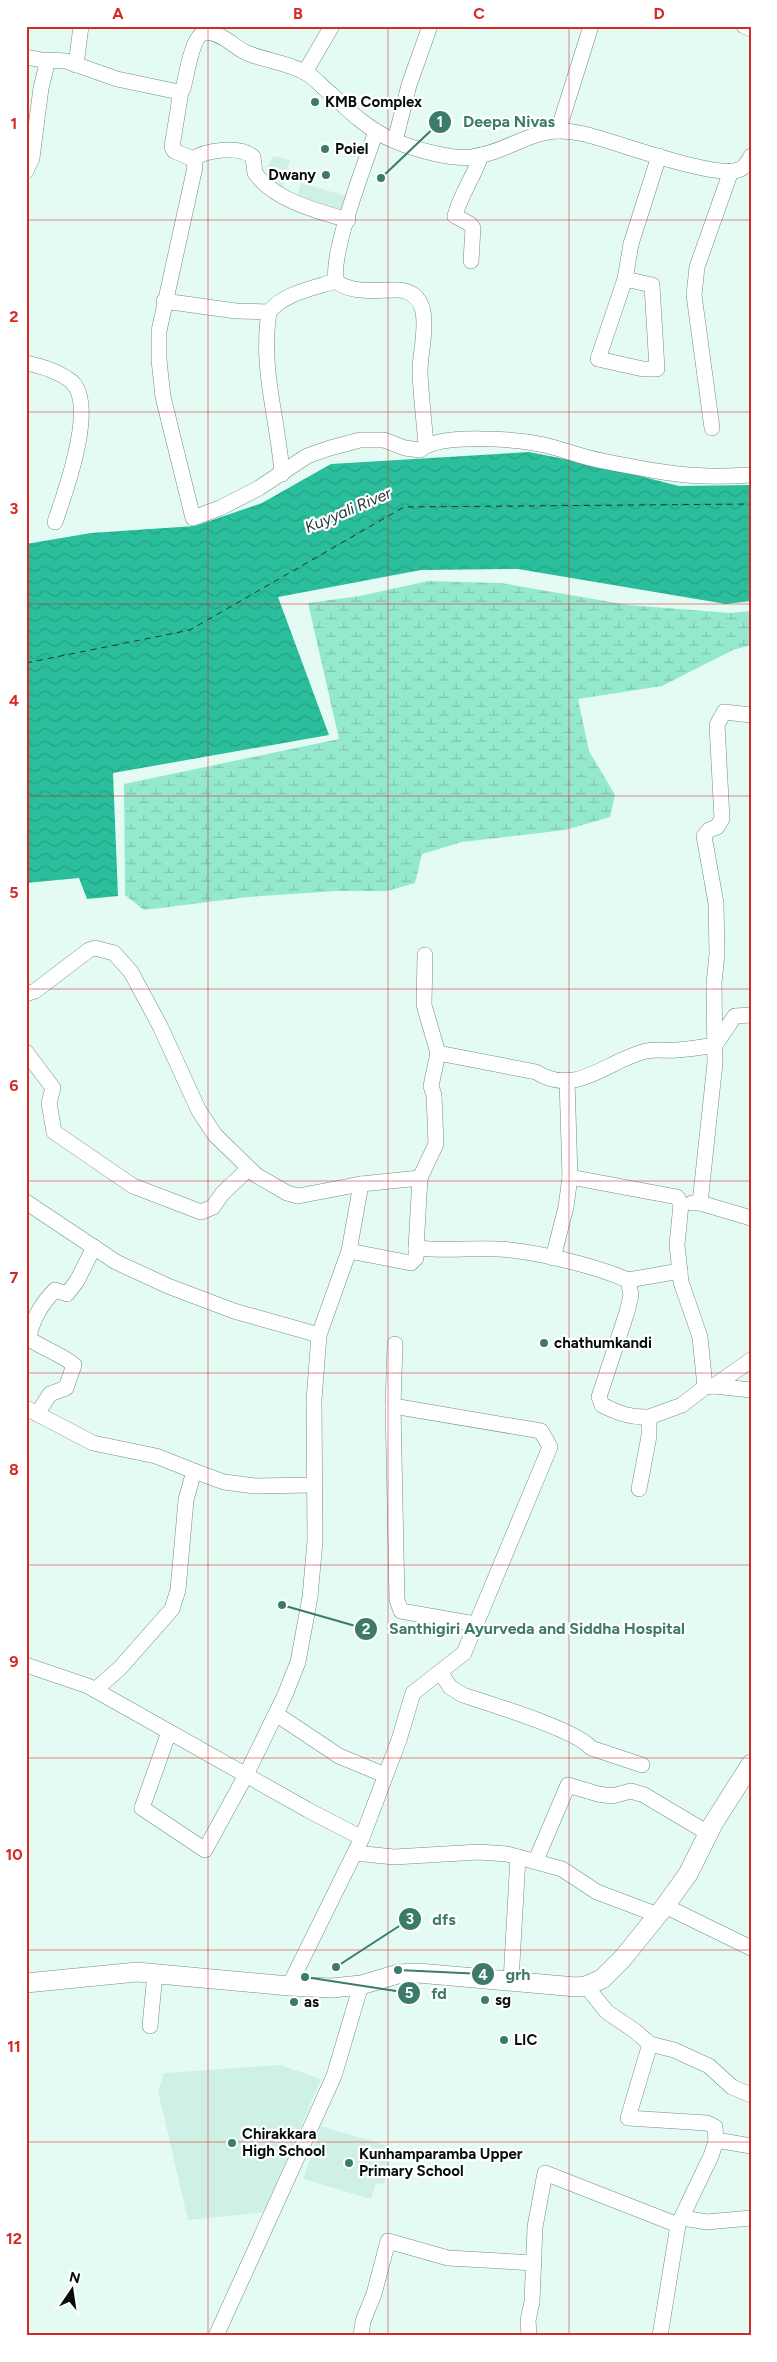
<svg xmlns="http://www.w3.org/2000/svg" width="777" height="2362" font-family="Figtree,sans-serif">
  <style>
    .built { fill: #cff1e5 }
    .wetland { fill: url(#wetland-marsh) }
    .water { fill: url(#water-waves) }
    .lines { fill: none; stroke-linecap: round; stroke-linejoin: round }
    .ferry { stroke: #1f362f; stroke-width: 1; stroke-dasharray: 6 5; stroke-linecap: butt }
    .minor-casing { stroke: #758c84; stroke-width: 16 }
    .major-casing { stroke: #758c84; stroke-width: 20 }
    .minor { stroke: #fff; stroke-width: 15 }
    .major { stroke: #fff; stroke-width: 19 }
    .grid { fill: none; stroke: #d62828; stroke-width: 1; stroke-opacity: 0.55 }
    .poi-dot { fill: #3c7b69; stroke: #fff; stroke-width: 2 }
    .labels { text-anchor: middle; dominant-baseline: central; stroke-width: 4.5; stroke-linejoin: round; paint-order: stroke }
    .poi-label { font-size: 15px; font-weight: bold; fill: #060e0b; stroke: #fff; text-anchor: start }
    .water-label { font-size: 16px; font-style: italic; fill: #1f362f; stroke: #fff }
    .leader { fill: none; stroke: #3c7b69; stroke-width: 2 }
    .callout-dot { fill: #3c7b69; stroke: #fff; stroke-width: 2 }
    .mark-label { font-size: 15px; text-anchor: middle; font-weight: bold; fill: #fff }
    .callout-label { font-size: 16px; text-anchor: middle; font-weight: bold; fill: #3c7b69; stroke: #fff; stroke-width: 4.5; stroke-linejoin: round; paint-order: stroke }
    .neatline { fill: none; stroke: #d62828; stroke-width: 2 }
    .grid-label { font-size: 16px; text-anchor: middle; font-weight: bold; fill: #d62828 }
  </style>
  <defs>
    <pattern id="wetland-marsh" width="20" height="14" patternUnits="userSpaceOnUse" patternTransform="scale(1.25)"><rect width="20" height="14" fill="#94e8ce"/><path d="M1 5h8M5 5V1M11 12h8M15 12V8" fill="none" stroke="#7ec6b0"/></pattern>
    <pattern id="water-waves" width="16" height="10" patternUnits="userSpaceOnUse" patternTransform="scale(1.25)"><rect width="16" height="10" fill="#2abe9c"/><path d="M0 5q4-4 8 0t8 0" fill="none" stroke="#24a285"/></pattern>
  </defs>
  <rect width="100%" height="100%" fill="#e3fbf3"/>
  <g class="built">
    <path d="M 273,156 L 290,160 L 282,191 L 270,184 L 274,176 L 265,171 Z"/>
    <path d="M 301,183 L 350,197 L 345,215 L 296,201 Z"/>
    <path d="M 280,2065 L 321,2079 L 265,2212 L 188,2220 L 158,2091 L 164,2073 Z"/>
    <path d="M 321,2126 L 392,2147 L 384,2184 L 376,2183 L 371,2199 L 303,2179 Z"/>
  </g>
  <path class="wetland" d="M 428,581 L 501,583 L 628,605 L 731,613 L 751,611 L 751,645 L 733,650 L 662,686 L 578,699 L 589,751 L 615,795 L 610,817 L 565,830 L 462,842 L 422,854 L 415,883 L 387,891 L 336,891 L 248,897 L 144,910 L 125,895 L 124,784 L 339,739 L 308,603 L 360,596 Z"/>
  <path class="water" d="M 529,452 L 605,467 L 679,486 L 751,485 L 751,601 L 726,604 L 518,569 L 421,570 L 278,597 L 329,735 L 113,773 L 118,896 L 87,899 L 79,878 L 26,883 L 26,544 L 91,533 L 195,526 L 262,503 L 331,464 Z"/>
  <g class="lines">
    <path class="ferry" d="M 26,663 L 190,630 L 404,507 L 751,504"/>
    <g class="minor-casing">
      <g id="minor">
        <path d="M 744,26 L 751,29"/>
        <path d="M 26,57 L 47,61"/>
        <path d="M 76,65 L 81,26"/>
        <path d="M 305,72 L 332,26"/>
        <path d="M 181,91 L 172,147 L 174,151 L 193,159 L 195,167 L 159,331 L 159,360 L 163,397 L 193,518 L 220,508 L 259,488 L 307,456 L 330,448 L 360,440 L 384,440 L 405,448 L 420,450 C 440,433 518,439 544,445 C 563,449 583,458 603,461 C 623,465 643,469 663,472 C 692,477 721,477 751,475"/>
        <path d="M 376,131 C 365,165 331,250 336,281 C 352,295 380,289 399,290 C 439,294 419,349 420,372 C 421,396 424,421 426,445"/>
        <path d="M 558,131 L 591,26"/>
        <path d="M 395,141 L 409,85 L 430,26"/>
        <path d="M 193,159 C 206,150 240,145 253,157 L 255,173 C 274,200 317,211 348,220"/>
        <path d="M 26,171 L 32,158 L 41,88 L 48,60 L 66,61 L 117,79 L 179,92 L 183,89 C 186,78 192,36 204,33 C 218,29 235,48 247,53 C 266,61 290,63 308,74 C 316,79 323,88 331,94 C 350,112 370,131 395,141 C 414,149 452,160 472,157 C 518,150 533,122 584,134 C 615,141 714,179 738,170 C 745,168 748,162 751,156"/>
        <path d="M 471,261 L 473,228 L 470,224 L 455,216 C 460,195 474,177 481,155"/>
        <path d="M 625,279 L 652,285 L 657,369 L 643,369 L 598,359 L 625,279 L 631,244 L 659,156"/>
        <path d="M 164,301 L 236,311 L 269,312"/>
        <path d="M 26,363 C 41,366 60,372 72,382 C 97,406 65,493 55,522"/>
        <path d="M 712,428 L 694,295 L 697,267 L 731,171"/>
        <path d="M 282,474 C 278,418 260,369 269,312 C 284,293 314,288 336,281"/>
        <path d="M 425,955 L 424,1005 L 438,1053"/>
        <path d="M 26,994 L 35,991 L 89,950 L 95,948 L 114,953 L 131,972 L 160,1026 L 199,1111 L 215,1135 L 256,1175 L 287,1193 L 298,1196 L 361,1184 L 420,1178"/>
        <path d="M 26,1052 L 53,1088 L 49,1103 L 54,1132 L 133,1186 L 201,1212 L 213,1207 L 222,1194 L 248,1169"/>
        <path d="M 567,1080 L 570,1177 L 677,1197 L 681,1204 L 677,1245 L 681,1282 L 700,1337 L 705,1387"/>
        <path d="M 26,1202 L 116,1262 L 168,1286 L 234,1311 L 319,1335"/>
        <path d="M 692,1203 L 700,1203 L 751,1218"/>
        <path d="M 700,1203 L 715,1063 L 714,983 L 717,954 L 716,903 L 704,836 L 709,830 L 717,827 L 722,819 L 717,725 L 724,712 L 751,715"/>
        <path d="M 416,1248 L 420,1178 L 436,1144 L 434,1095 L 431,1086 L 438,1053 L 536,1072 C 577,1098 608,1059 647,1051 C 656,1049 667,1051 677,1050 C 690,1049 703,1047 715,1045 L 735,1016 L 751,1015"/>
        <path d="M 349,1251 L 411,1263 L 416,1258 L 416,1248 C 443,1251 469,1248 497,1249 C 532,1250 595,1266 628,1280 L 631,1295 L 627,1312 L 599,1397 L 602,1405 C 618,1413 631,1418 649,1417"/>
        <path d="M 553,1258 L 566,1207 L 570,1177"/>
        <path d="M 628,1280 L 680,1271"/>
        <path d="M 714,1386 L 751,1390"/>
        <path d="M 393,1406 L 397,1600 L 401,1611 L 475,1624"/>
        <path d="M 26,1408 L 93,1443 L 156,1456 L 194,1471 L 186,1500 L 178,1590 L 172,1609 L 120,1668 L 95,1690"/>
        <path d="M 37,1414 L 50,1394 L 66,1388 L 74,1365 C 66,1357 41,1347 29,1339 C 31,1321 42,1303 55,1290 L 67,1294 L 77,1281 L 94,1247"/>
        <path d="M 194,1471 L 224,1482 L 255,1486 L 314,1485"/>
        <path d="M 639,1489 L 649,1436 L 649,1417 L 682,1405 L 705,1387 L 714,1386 L 751,1360"/>
        <path d="M 26,1665 L 88,1686 L 308,1810 L 362,1838 L 289,1986"/>
        <path d="M 441,1673 L 450,1687 L 463,1695 C 490,1704 577,1730 591,1748 L 642,1765"/>
        <path d="M 276,1714 L 339,1756 L 385,1775"/>
        <path d="M 169,1732 L 142,1808 L 205,1850 L 246,1775 L 285,1695 L 298,1662 L 310,1597 L 315,1541 L 314,1400 L 319,1335 L 349,1251 L 361,1184"/>
        <path d="M 362,1838 L 399,1740 L 413,1693 L 464,1653 L 550,1447 L 541,1431 L 393,1406 L 395,1344"/>
        <path d="M 355,1853 L 394,1857 L 479,1852 L 507,1854 L 562,1869 L 597,1892 L 658,1915"/>
        <path d="M 536,1860 L 568,1785 L 598,1794 L 612,1796 L 631,1791 L 644,1795 L 708,1833"/>
        <path d="M 665,1906 L 751,1948"/>
        <path d="M 511,1981 L 518,1857"/>
        <path d="M 586,1986 L 607,2012 L 635,2031 L 650,2044 L 628,2118 L 707,2123 L 715,2127 L 716,2141 L 711,2156 L 678,2225 L 660,2336"/>
        <path d="M 150,2026 L 155,1974"/>
        <path d="M 650,2044 L 674,2050 L 709,2066 L 732,2087 L 751,2095"/>
        <path d="M 716,2140 L 751,2146"/>
        <path d="M 683,2218 L 707,2222 L 751,2218"/>
        <path d="M 216,2336 L 334,2076 L 361,1985"/>
        <path d="M 361,2336 L 363,2321 L 374,2294 L 388,2241 L 448,2258 L 534,2263"/>
        <path d="M 529,2336 L 528,2320 L 532,2302 L 535,2227 L 545,2173 L 678,2225"/>
      </g>
    </g>
    <g class="major-casing">
      <path id="major" d="M 26,1983 L 137,1972 L 289,1986 L 332,1988 L 361,1985 L 398,1974 L 418,1973 L 576,1987 L 586,1986 L 602,1979 L 623,1958 L 665,1906 L 688,1874 L 713,1824 L 751,1764"/>
    </g>
    <use href="#minor" class="minor"/>
    <use href="#major" class="major"/>
  </g>
  <path class="grid" d="M 208,26 L 208,2336M 388,26 L 388,2336M 569,26 L 569,2336M 26,220 L 751,220M 26,412 L 751,412M 26,604 L 751,604M 26,796 L 751,796M 26,989 L 751,989M 26,1181 L 751,1181M 26,1373 L 751,1373M 26,1565 L 751,1565M 26,1758 L 751,1758M 26,1950 L 751,1950M 26,2142 L 751,2142"/>
  <g class="poi-dot">
    <circle cx="315" cy="102" r="5"/>
    <circle cx="325" cy="149" r="5"/>
    <circle cx="326" cy="175" r="5"/>
    <circle cx="544" cy="1343" r="5"/>
    <circle cx="485" cy="2000" r="5"/>
    <circle cx="294" cy="2002" r="5"/>
    <circle cx="504" cy="2040" r="5"/>
    <circle cx="232" cy="2143" r="5"/>
    <circle cx="349" cy="2163" r="5"/>
  </g>
  <g class="labels">
    <g class="poi-label">
      <text x="325" y="102">KMB Complex</text>
      <text x="335" y="149">Poiel</text>
      <text x="316" y="175" text-anchor="end">Dwany</text>
      <text x="554" y="1343">chathumkandi</text>
      <text x="495" y="2000">sg</text>
      <text x="304" y="2002">as</text>
      <text x="514" y="2040">LIC</text>
      <text x="242" y="2134">Chirakkara<tspan x="242" dy="17">High School</tspan></text>
      <text x="359" y="2154">Kunhamparamba Upper<tspan x="359" dy="17">Primary School</tspan></text>
    </g>
    <g class="water-label">
      <text transform="translate(348 510) rotate(-23)">Kuyyali River</text>
    </g>
  </g>
  <path class="leader" d="M381 178L440 122M282 1605L366 1629M336 1967L410 1919M398 1970L483 1974M305 1977L409 1993"/>
  <g class="callout-dot">
    <circle cx="381" cy="178" r="5"/>
    <circle cx="282" cy="1605" r="5"/>
    <circle cx="336" cy="1967" r="5"/>
    <circle cx="398" cy="1970" r="5"/>
    <circle cx="305" cy="1977" r="5"/>
    <circle cx="440" cy="122" r="12"/>
    <circle cx="366" cy="1629" r="12"/>
    <circle cx="410" cy="1919" r="12"/>
    <circle cx="483" cy="1974" r="12"/>
    <circle cx="409" cy="1993" r="12"/>
  </g>
  <g class="mark-label">
    <text x="440" y="127">1</text>
    <text x="366" y="1634">2</text>
    <text x="410" y="1924">3</text>
    <text x="483" y="1980">4</text>
    <text x="409" y="1998">5</text>
  </g>
  <g class="callout-label">
    <text x="509" y="127">Deepa Nivas</text>
    <text x="537" y="1634">Santhigiri Ayurveda and Siddha Hospital</text>
    <text x="444" y="1925">dfs</text>
    <text x="518" y="1980">grh</text>
    <text x="439" y="1999">fd</text>
  </g>
  <rect width="777" height="2362" fill="none" stroke="#ffffff" stroke-width="55"/>
  <g transform="translate(72 2290) rotate(13)" stroke="#ffffff" stroke-width="4" paint-order="stroke">
  <path d="M0-4L9 19L0 12L-9 19Z" fill="#060e0b"/>
  <text y="-8" font-size="14" font-weight="bold" text-anchor="middle" fill="#060e0b">N</text>
  </g>
  <rect x="28" y="28" width="722" height="2306" class="neatline"/>
  <g class="grid-label">
    <text x="118" y="19">A</text>
    <text x="298" y="19">B</text>
    <text x="479" y="19">C</text>
    <text x="659" y="19">D</text>
    <text x="14" y="129">1</text>
    <text x="14" y="322">2</text>
    <text x="14" y="514">3</text>
    <text x="14" y="706">4</text>
    <text x="14" y="898">5</text>
    <text x="14" y="1091">6</text>
    <text x="14" y="1283">7</text>
    <text x="14" y="1475">8</text>
    <text x="14" y="1667">9</text>
    <text x="14" y="1860">10</text>
    <text x="14" y="2052">11</text>
    <text x="14" y="2244">12</text>
  </g>
</svg>
